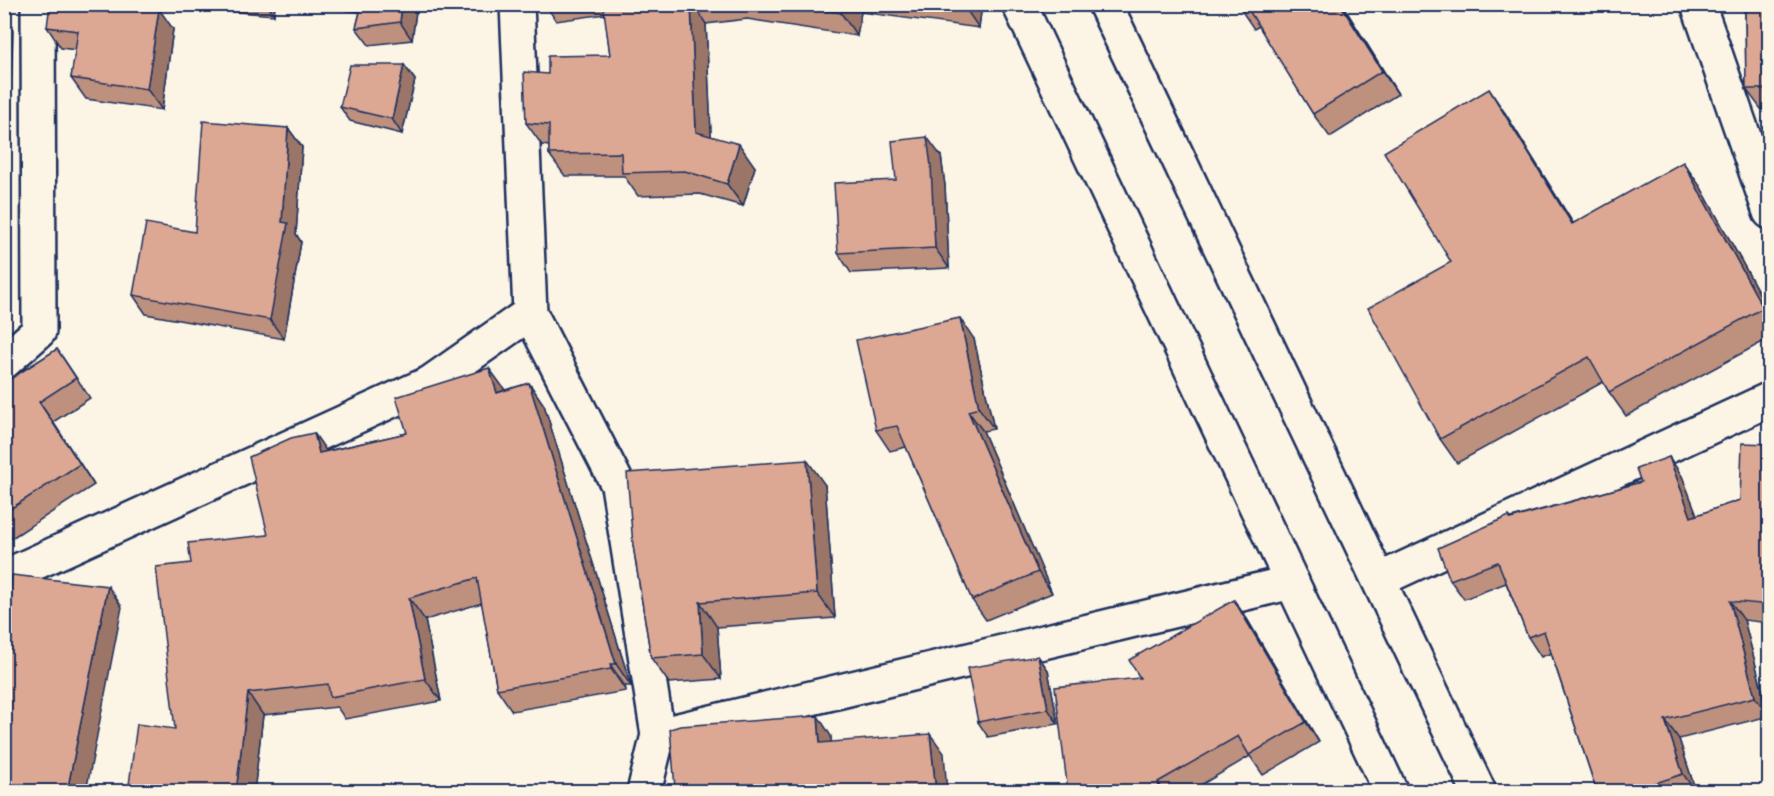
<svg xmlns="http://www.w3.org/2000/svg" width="1774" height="796" font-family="Pangolin,sans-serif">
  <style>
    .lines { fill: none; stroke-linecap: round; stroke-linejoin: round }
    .street-casing { stroke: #1b2f5e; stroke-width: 38 }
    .street { stroke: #fcf5e5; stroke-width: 33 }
    .wall { fill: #be907e; stroke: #1b2f5e; stroke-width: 1.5 }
    .shaded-wall { fill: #9b7667; stroke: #1b2f5e; stroke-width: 1.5 }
    .building { fill: #dda893; stroke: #1b2f5e; stroke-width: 1.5 }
  </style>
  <rect width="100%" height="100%" fill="#fcf5e5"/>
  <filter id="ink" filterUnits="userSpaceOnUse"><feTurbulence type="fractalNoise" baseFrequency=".0167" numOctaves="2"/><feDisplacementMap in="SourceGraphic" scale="12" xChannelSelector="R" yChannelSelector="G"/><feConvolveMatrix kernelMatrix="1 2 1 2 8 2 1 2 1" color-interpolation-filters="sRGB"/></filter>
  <g filter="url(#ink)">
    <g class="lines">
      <g class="street-casing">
        <g id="street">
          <path d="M 1019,4 L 1391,792"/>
          <path d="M 1105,4 L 1479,792"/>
          <path d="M 1698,4 L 1770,212"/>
          <path d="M 530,313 L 618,485 L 658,735 L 644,792"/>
          <path d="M 4,362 L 39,331 L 38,4"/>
          <path d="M 4,577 L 430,383 L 530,313 L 517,4"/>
          <path d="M 1379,580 L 1770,399"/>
          <path d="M 658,735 L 1292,582"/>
        </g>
      </g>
      <use href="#street" class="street"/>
    </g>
    <g class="wall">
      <path d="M 221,4 L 275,4 L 274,15 L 226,11 Z"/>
      <path d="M 339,4 L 417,4 L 412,40 L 369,45 L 356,28 L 360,12 L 343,10 Z"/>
      <path d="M 545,4 L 982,4 L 979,28 L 861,12 L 857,36 L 747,19 L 706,24 L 711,136 L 755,167 L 743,206 L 700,194 L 638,196 L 624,176 L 565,176 L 549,154 L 549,146 L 542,145 L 526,123 L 548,74 L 610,55 L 605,14 L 556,21 Z"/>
      <path d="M 1237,4 L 1342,4 L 1398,94 L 1330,137 L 1313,114 L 1259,26 L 1254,29 Z"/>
      <path d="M 1739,4 L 1770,4 L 1770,109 L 1761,109 L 1746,89 L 1745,13 Z"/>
      <path d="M 47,27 L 173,29 L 162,110 L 86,99 L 71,78 L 76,50 L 61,48 Z"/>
      <path d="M 404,65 L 415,80 L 402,134 L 350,121 L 340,107 Z"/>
      <path d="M 1505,113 L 1573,223 L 1700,186 L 1770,313 L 1770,338 L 1626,416 L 1609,392 L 1603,382 L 1457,463 L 1440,439 L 1451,262 Z"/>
      <path d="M 288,128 L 302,147 L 296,234 L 301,242 L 284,339 L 146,314 L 133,295 L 195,232 Z"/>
      <path d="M 941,156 L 945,186 L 949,268 L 851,273 L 838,253 L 896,180 Z"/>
      <path d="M 974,339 L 994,429 L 983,431 L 1052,593 L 986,620 L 972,600 L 906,447 L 890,451 L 876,430 Z"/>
      <path d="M 57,349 L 90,398 L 53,422 L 94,485 L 4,543 L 4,383 Z"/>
      <path d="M 529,383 L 544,405 L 631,686 L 625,686 L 626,691 L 512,711 L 497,689 L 482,603 L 425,620 L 441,701 L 345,719 L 337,707 L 263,715 L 254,792 L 134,792 L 129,785 L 175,729 L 191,563 L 268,535 L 327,451 L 407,433 L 505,390 Z"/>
      <path d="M 1770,444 L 1770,623 L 1744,620 L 1769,716 L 1679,739 L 1696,792 L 1597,792 L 1551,653 L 1541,657 L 1528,637 L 1506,583 L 1464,599 L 1450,580 L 1509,516 L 1511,518 L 1641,482 L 1669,457 L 1682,476 L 1697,515 L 1740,500 Z"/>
      <path d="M 825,485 L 835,618 L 717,627 L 721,679 L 669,683 L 651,658 L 633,545 Z"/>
      <path d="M 1247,619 L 1319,742 L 1263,775 L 1250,756 L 1189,792 L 1068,792 L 1140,678 Z"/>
      <path d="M 1038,656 L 1048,670 L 1058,724 L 988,737 L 978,722 Z"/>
    </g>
    <g class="shaded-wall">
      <path d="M 267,4 L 275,4 L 274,15 Z"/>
      <path d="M 402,4 L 417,4 L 412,40 L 400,22 Z"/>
      <path d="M 691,4 L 693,4 L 706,24 L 712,154 L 696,132 Z"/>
      <path d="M 842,4 L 855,4 L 861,12 L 857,36 L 841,13 Z"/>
      <path d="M 963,4 L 982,4 L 979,28 L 963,5 Z"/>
      <path d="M 1340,4 L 1342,4 L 1398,94 L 1382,71 Z"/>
      <path d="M 159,9 L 173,29 L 162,110 L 147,89 Z"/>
      <path d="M 4,18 L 13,30 L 7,207 L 4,243 Z"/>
      <path d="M 404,65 L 415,80 L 402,134 L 392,119 Z"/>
      <path d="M 1489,89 L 1505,113 L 1588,248 L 1572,224 Z"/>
      <path d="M 288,128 L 302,147 L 296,234 L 301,242 L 284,339 L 270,320 L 282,222 Z"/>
      <path d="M 927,137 L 941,156 L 945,186 L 949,268 L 935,248 Z"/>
      <path d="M 739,144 L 755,167 L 743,206 L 727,184 Z"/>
      <path d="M 1683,162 L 1700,186 L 1770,313 L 1770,317 L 1763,308 Z"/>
      <path d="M 4,260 L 6,263 L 4,291 Z"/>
      <path d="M 960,318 L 974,339 L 994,429 L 979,408 Z"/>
      <path d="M 489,368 L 505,390 L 497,393 Z"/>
      <path d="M 529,383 L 544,405 L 631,686 L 616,664 Z"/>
      <path d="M 39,402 L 53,422 L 94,485 L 80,464 Z"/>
      <path d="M 968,411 L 983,431 L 1052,593 L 1038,572 Z"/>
      <path d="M 314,433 L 329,455 L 319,453 Z"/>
      <path d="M 1669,457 L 1682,476 L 1705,536 L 1691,517 Z"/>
      <path d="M 807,460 L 825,485 L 835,618 L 817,593 Z"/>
      <path d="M 108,586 L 122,607 L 86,792 L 67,792 Z"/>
      <path d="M 409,598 L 425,620 L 441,701 L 425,679 Z"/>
      <path d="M 1234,600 L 1247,619 L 1319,742 L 1306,722 Z"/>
      <path d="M 1730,601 L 1744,620 L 1769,716 L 1755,697 Z"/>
      <path d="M 700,602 L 717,627 L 721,679 L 703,654 Z"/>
      <path d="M 1038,656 L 1048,670 L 1058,724 L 1048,709 Z"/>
      <path d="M 610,664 L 625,686 L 626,691 L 611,669 Z"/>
      <path d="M 248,693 L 263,715 L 254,792 L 236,792 Z"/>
      <path d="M 818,716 L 831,736 L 833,763 L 820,743 Z"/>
      <path d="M 1665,720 L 1679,739 L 1696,792 L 1683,774 Z"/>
      <path d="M 930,734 L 944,753 L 947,792 L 936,792 Z"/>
      <path d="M 1158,782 L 1164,792 L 1160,792 Z"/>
    </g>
    <g class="building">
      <path d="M 50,4 L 131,4 L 159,9 L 147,89 L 71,78 L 78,31 L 47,27 Z"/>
      <path d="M 362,4 L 402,4 L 400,22 L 356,28 Z"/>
      <path d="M 603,4 L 691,4 L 696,132 L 739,144 L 727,184 L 685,171 L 622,173 L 621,153 L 549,154 L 549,125 L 526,123 L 524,72 L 548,74 L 548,56 L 610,55 Z"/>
      <path d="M 785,4 L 842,4 L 841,13 Z"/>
      <path d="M 1245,4 L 1340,4 L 1382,71 L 1313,114 Z"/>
      <path d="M 1745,4 L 1770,4 L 1770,89 L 1746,89 Z"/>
      <path d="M 350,65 L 404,65 L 392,119 L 340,107 Z"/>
      <path d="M 1489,89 L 1572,224 L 1683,162 L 1763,308 L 1609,392 L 1589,357 L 1440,439 L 1368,308 L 1451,262 L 1384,152 Z"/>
      <path d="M 203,121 L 288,128 L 282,222 L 288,223 L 270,320 L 133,295 L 146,223 L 195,232 Z"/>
      <path d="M 927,137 L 931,166 L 935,248 L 838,253 L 834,183 L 896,180 L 892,141 Z"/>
      <path d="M 960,318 L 979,408 L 968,411 L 1038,572 L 972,600 L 897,426 L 876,430 L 856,340 Z"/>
      <path d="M 57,349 L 76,378 L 39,402 L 80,464 L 4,513 L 4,383 Z"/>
      <path d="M 489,368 L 497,393 L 529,383 L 616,664 L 610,664 L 611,669 L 497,689 L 477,578 L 409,598 L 425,679 L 330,697 L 328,684 L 248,693 L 236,792 L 135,792 L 136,785 L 129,785 L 137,724 L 175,729 L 156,567 L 191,563 L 188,543 L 268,535 L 249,457 L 291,438 L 314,433 L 319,453 L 407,433 L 396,397 Z"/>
      <path d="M 1742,443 L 1770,444 L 1770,605 L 1730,601 L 1755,697 L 1665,720 L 1683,774 L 1628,792 L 1597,792 L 1544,631 L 1528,637 L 1498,562 L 1450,580 L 1438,548 L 1509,516 L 1510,519 L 1641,482 L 1636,469 L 1669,457 L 1691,517 L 1740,500 Z"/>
      <path d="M 807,460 L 817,593 L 700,602 L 703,654 L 651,658 L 633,545 L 627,473 Z"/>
      <path d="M 12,575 L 108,586 L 67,792 L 4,792 L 4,645 Z"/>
      <path d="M 1234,600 L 1306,722 L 1249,755 L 1238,736 L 1158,782 L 1160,792 L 1068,792 L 1055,687 L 1140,678 L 1129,660 Z"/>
      <path d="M 1038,656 L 1048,709 L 978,722 L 967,668 Z"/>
      <path d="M 818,716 L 820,743 L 930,734 L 936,792 L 648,792 L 648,790 L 675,788 L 670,729 L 680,726 Z"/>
    </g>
  </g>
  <rect width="1774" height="796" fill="none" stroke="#fcf5e5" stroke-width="24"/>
  <rect x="12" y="12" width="1750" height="772" fill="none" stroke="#1b2f5e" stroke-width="2" filter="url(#ink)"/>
</svg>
